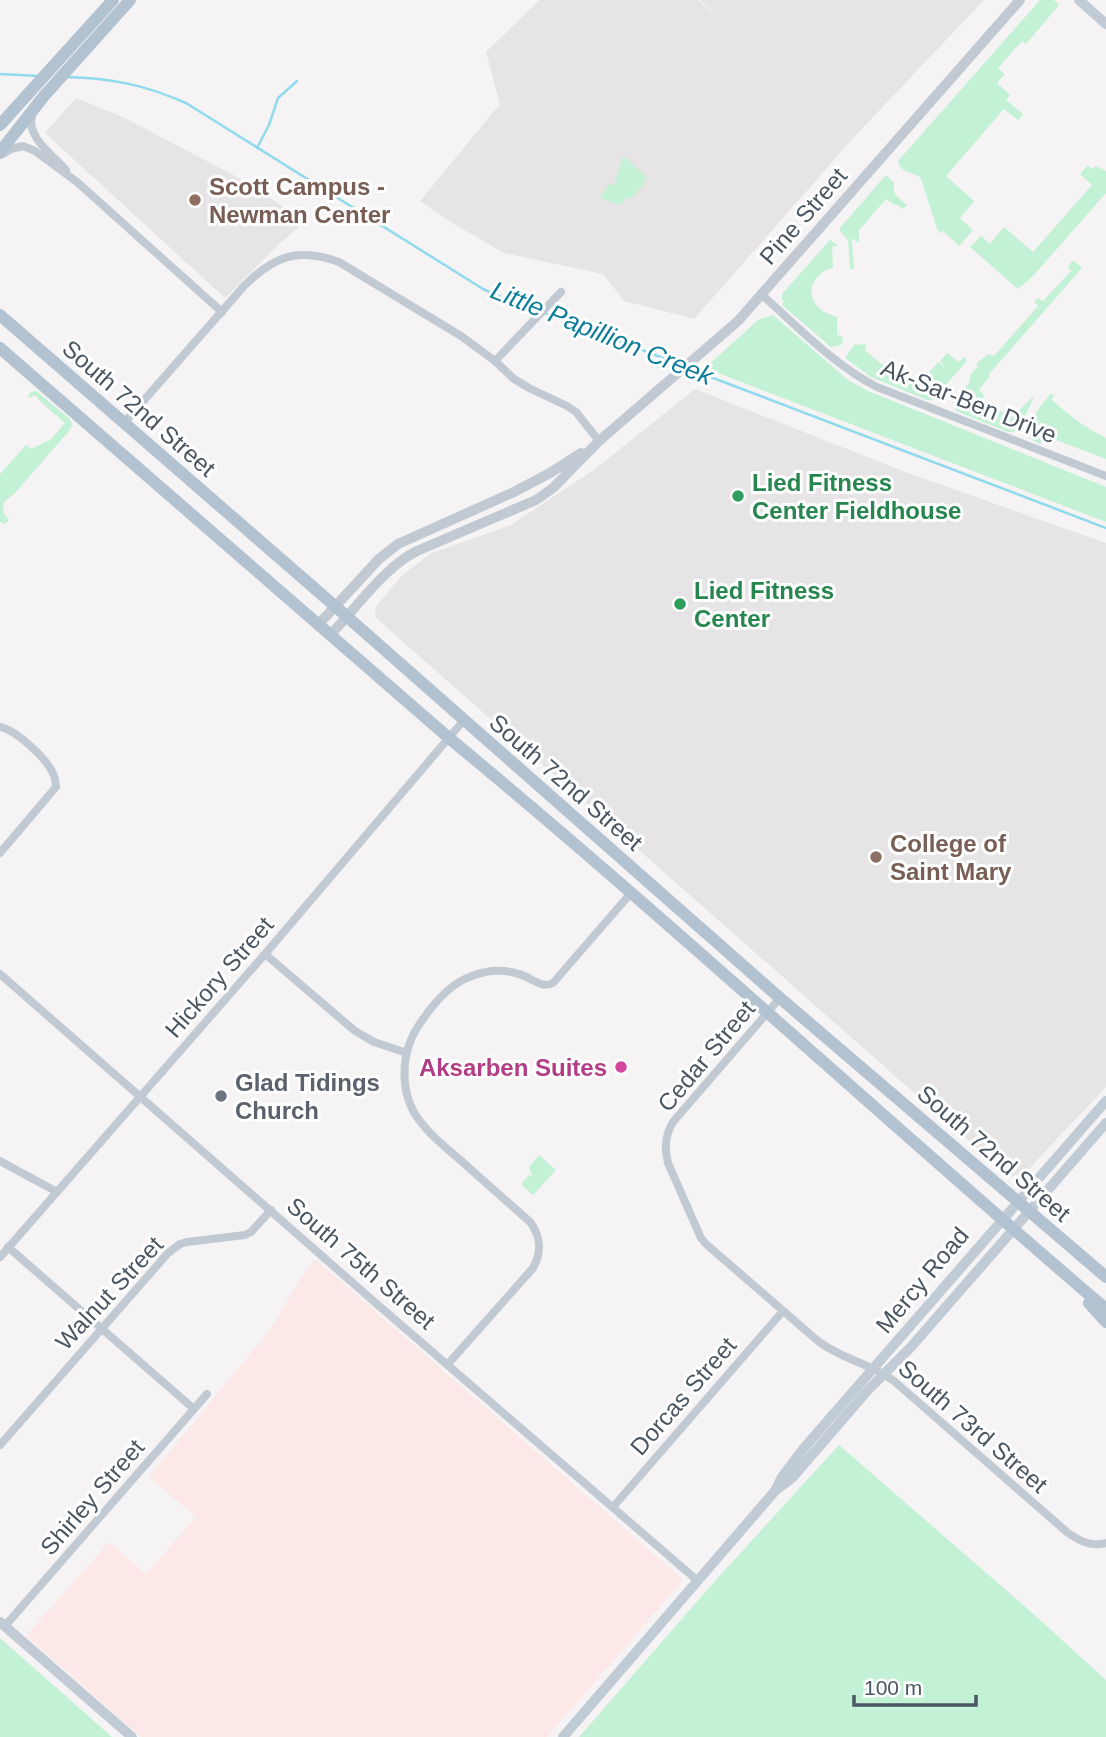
<svg xmlns="http://www.w3.org/2000/svg" width="1106" height="1737" font-family="Helvetica,sans-serif">
  <style>
    .education { fill: #e6e4e5 }
    .medical { fill: #fce8e6 }
    .green { fill: #c3f1d5 }
    .lines { fill: none; stroke-linecap: round; stroke-linejoin: round }
    .stream { stroke: #90daee; stroke-width: 2.5 }
    .minor { stroke: #c1cad2; stroke-width: 8 }
    .tertiary { stroke: #c1cad2; stroke-width: 10 }
    .secondary { stroke: #c1cbd6; stroke-width: 10 }
    .primary { stroke: #b3c2d1; stroke-width: 12 }
    .education-dot { fill: #8d6e63; stroke: #fff; stroke-width: 2.5 }
    .leisure-dot { fill: #2e9e5b; stroke: #fff; stroke-width: 2.5 }
    .hotel-dot { fill: #d1479c; stroke: #fff; stroke-width: 2.5 }
    .worship-dot { fill: #6b7280; stroke: #fff; stroke-width: 2.5 }
    .labels { text-anchor: middle; dominant-baseline: central; stroke-width: 6; stroke-linejoin: round; paint-order: stroke }
    .education-label { font-size: 24px; font-weight: bold; fill: #785e54; stroke: #fff; text-anchor: start }
    .street-label { font-size: 24px; fill: #4a5661; stroke: #fff }
    .leisure-label { font-size: 24px; font-weight: bold; fill: #27864d; stroke: #fff; text-anchor: start }
    .hotel-label { font-size: 24px; font-weight: bold; fill: #b23c85; stroke: #fff; text-anchor: end }
    .worship-label { font-size: 24px; font-weight: bold; fill: #5b616d; stroke: #fff; text-anchor: start }
    .water-label { font-size: 26px; font-style: italic; fill: #0c7c9b; stroke: #fff }
  </style>
  <rect width="100%" height="100%" fill="#f5f3f3"/>
  <g class="education">
    <path d="M 540,0 L 698,0 L 729,26 L 700,0 L 984,0 L 855,136 L 694,319 L 624,301 L 603,274 L 504,253 L 454,224 L 420,201 L 500,104 L 486,52 Z"/>
    <path d="M 76,98 L 123,117 L 239,178 L 305,221 L 276,247 L 225,298 L 45,133 Z"/>
    <path d="M 695,389 L 908,473 L 1106,543 L 1106,1087 L 1024,1174 L 1013,1176 L 1006,1174 L 375,617 L 376,607 L 401,576 L 430,554 L 511,525 L 595,469 Z"/>
  </g>
  <path class="medical" d="M 315,1259 L 683,1580 L 547,1737 L 141,1737 L 26,1636 L 109,1542 L 146,1574 L 196,1517 L 149,1477 L 270,1330 L 302,1276 Z"/>
  <g class="green">
    <path d="M 1040,0 L 1054,0 L 1059,5 L 1026,44 L 1022,41 L 998,68 L 1005,74 L 997,83 L 1010,95 L 1006,100 L 1023,114 L 1018,120 L 1004,109 L 946,176 L 974,201 L 960,218 L 973,230 L 959,246 L 943,231 L 940,233 L 937,229 L 921,178 C 912,171 901,174 898,161 Z"/>
    <path d="M 623,156 L 646,176 L 643,185 L 632,198 L 626,198 L 620,205 L 600,198 L 609,184 L 614,185 Z"/>
    <path d="M 1088,165 L 1092,169 L 1096,166 L 1106,171 L 1106,193 L 1034,275 L 1018,289 L 970,247 L 981,236 L 990,244 L 1004,227 L 1033,252 L 1092,185 L 1080,174 Z"/>
    <path d="M 885,176 L 887,176 L 894,182 C 892,195 898,198 907,205 L 903,209 L 896,204 L 895,205 L 886,199 L 859,230 L 859,242 L 855,241 L 854,239 L 852,239 L 854,269 L 850,269 L 848,240 L 840,231 L 840,228 Z"/>
    <path d="M 830,240 L 838,246 L 832,247 L 833,268 C 816,271 804,291 817,306 C 822,312 829,314 837,317 L 837,335 L 842,336 L 843,341 L 841,345 L 831,347 L 782,305 L 784,301 L 782,300 L 782,294 Z"/>
    <path d="M 1072,261 L 1074,261 L 1082,268 L 989,374 L 990,376 L 979,390 L 984,395 L 981,404 L 1005,413 L 1011,418 L 1035,395 L 1018,431 L 1008,432 L 956,411 L 953,401 L 969,383 L 971,374 L 978,366 L 976,364 L 988,354 L 994,356 L 1038,306 L 1034,302 L 1038,298 L 1043,301 L 1071,271 L 1068,267 Z"/>
    <path d="M 773,315 L 848,380 L 868,391 L 1106,487 L 1106,522 L 705,368 L 758,320 Z"/>
    <path d="M 866,344 L 865,350 L 899,379 L 903,377 L 917,386 L 919,384 L 917,381 L 922,378 L 924,379 L 938,362 L 946,368 L 940,361 L 947,353 L 959,362 L 965,356 L 966,362 L 943,388 L 939,397 L 932,400 L 927,400 L 871,377 L 845,358 L 854,345 Z"/>
    <path d="M 36,391 L 70,419 L 72,425 L 69,431 L 14,494 L 4,502 L 3,512 L 9,520 L 5,524 L 0,522 L 0,474 L 26,445 L 31,449 L 51,439 L 65,423 L 42,403 L 35,395 L 29,398 L 28,396 L 31,392 Z"/>
    <path d="M 1050,394 L 1055,395 L 1051,399 C 1068,415 1086,428 1106,438 L 1106,459 L 1048,437 L 1039,444 L 1029,438 C 1028,421 1040,407 1050,394 Z"/>
    <path d="M 539,1155 L 556,1170 L 533,1195 L 521,1184 L 529,1175 L 532,1176 L 529,1167 Z"/>
    <path d="M 839,1445 L 1030,1611 L 1106,1680 L 1106,1737 L 579,1737 L 715,1581 Z"/>
    <path d="M 0,1638 L 112,1737 L 0,1737 Z"/>
  </g>
  <g class="lines">
    <g class="stream">
      <path d="M 0,74 L 39,76"/>
      <path d="M 66,77 C 111,78 145,85 186,103 L 483,289 L 503,298 L 577,325 L 681,365"/>
      <path d="M 257,148 L 269,125 L 278,98 L 297,81"/>
      <path d="M 687,368 L 1106,528"/>
    </g>
    <g class="minor">
      <path d="M 32,116 C 26,137 53,155 66,170"/>
      <path d="M 1,155 L 11,149 L 23,146 L 35,151 L 77,182 L 222,312"/>
      <path d="M 561,292 L 495,361 L 514,379 L 529,388 L 567,406 L 576,412 L 599,441"/>
      <path d="M 762,295 C 797,326 835,366 877,387 L 1106,476"/>
      <path d="M 124,423 L 244,286 C 274,256 298,247 339,262 L 461,336 L 495,361"/>
      <path d="M 0,727 C 16,730 49,760 54,776 C 56,779 55,783 56,787 L 0,853"/>
      <path d="M 265,954 L 355,1031 L 374,1042 L 407,1053"/>
      <path d="M 0,974 L 378,1305 L 698,1581"/>
      <path d="M 780,998 L 673,1122 C 665,1135 664,1148 668,1163 L 701,1238 L 706,1244 L 818,1341 C 841,1359 870,1363 894,1381 L 1068,1533 C 1080,1541 1091,1547 1106,1543"/>
      <path d="M 0,1161 L 57,1192"/>
      <path d="M 8,1247 L 194,1409"/>
      <path d="M 0,1257 L 265,954 L 464,720"/>
      <path d="M 448,1364 L 533,1268 C 542,1252 541,1238 531,1223 C 510,1204 488,1185 467,1166 C 453,1153 436,1141 424,1126 C 398,1098 399,1052 421,1022 C 433,1004 451,983 472,976 C 487,970 503,969 519,974 C 531,977 541,989 553,983 L 631,893"/>
      <path d="M 0,1445 L 168,1253 L 180,1244 L 187,1242 L 245,1235 L 251,1232 L 271,1210"/>
      <path d="M 613,1507 L 783,1311"/>
      <path d="M 5,1626 L 207,1394"/>
    </g>
    <g class="tertiary">
      <path d="M 318,625 L 379,559 L 398,544 L 514,492 L 550,473 L 581,453"/>
      <path d="M 330,635 C 356,609 384,567 417,551 L 536,500 L 553,488 L 599,441 L 738,321 L 1020,0"/>
    </g>
    <g class="secondary">
      <path d="M 1079,0 L 1106,24"/>
      <path d="M 776,1490 L 792,1478 L 868,1390 L 911,1347 L 1106,1123"/>
      <path d="M 0,1622 L 132,1737"/>
      <path d="M 563,1737 L 775,1491 L 782,1477 L 804,1448 L 1106,1101"/>
    </g>
    <g class="primary">
      <path d="M 0,125 L 113,0"/>
      <path d="M 0,152 L 44,96 L 130,0"/>
      <path d="M 0,315 L 336,607 L 780,998 L 1106,1277"/>
      <path d="M 0,348 L 449,738 C 673,923 885,1121 1106,1309"/>
      <path d="M 1089,1303 L 1106,1322"/>
    </g>
  </g>
  <g class="education-dot">
    <circle cx="195" cy="200" r="7"/>
    <circle cx="876" cy="857" r="7"/>
  </g>
  <g class="leisure-dot">
    <circle cx="738" cy="496" r="7"/>
    <circle cx="680" cy="604" r="7"/>
  </g>
  <circle class="hotel-dot" cx="621" cy="1067" r="7"/>
  <circle class="worship-dot" cx="221" cy="1096" r="7"/>
  <g class="labels">
    <g class="education-label">
      <text x="209" y="186">Scott Campus -<tspan x="209" dy="28">Newman Center</tspan></text>
      <text x="890" y="843">College of<tspan x="890" dy="28">Saint Mary</tspan></text>
    </g>
    <g class="street-label">
      <text transform="translate(803 216) rotate(-49)">Pine Street</text>
      <text transform="translate(969 401) rotate(22)">Ak-Sar-Ben Drive</text>
      <text transform="translate(139 408) rotate(41)">South 72nd Street</text>
      <text transform="translate(566 782) rotate(41)">South 72nd Street</text>
      <text transform="translate(219 977) rotate(-49)">Hickory Street</text>
      <text transform="translate(706 1056) rotate(-50)">Cedar Street</text>
      <text transform="translate(994 1153) rotate(41)">South 72nd Street</text>
      <text transform="translate(361 1263) rotate(41)">South 75th Street</text>
      <text transform="translate(922 1280) rotate(-50)">Mercy Road</text>
      <text transform="translate(109 1293) rotate(-47)">Walnut Street</text>
      <text transform="translate(683 1396) rotate(-49)">Dorcas Street</text>
      <text transform="translate(973 1426) rotate(41)">South 73rd Street</text>
      <text transform="translate(92 1497) rotate(-49)">Shirley Street</text>
    </g>
    <g class="leisure-label">
      <text x="752" y="482">Lied Fitness<tspan x="752" dy="28">Center Fieldhouse</tspan></text>
      <text x="694" y="590">Lied Fitness<tspan x="694" dy="28">Center</tspan></text>
    </g>
    <g class="hotel-label">
      <text x="607" y="1067">Aksarben Suites</text>
    </g>
    <g class="worship-label">
      <text x="235" y="1082">Glad Tidings<tspan x="235" dy="28">Church</tspan></text>
    </g>
    <g class="water-label">
      <text transform="translate(602 333) rotate(22)">Little Papillion Creek</text>
    </g>
  </g>
  <path d="M854 1695v10h122v-10" fill="none" stroke="#4a5661" stroke-width="3.5"/>
  <text x="864" y="1695" font-size="21" fill="#4a5661" stroke="#ffffff" stroke-width="5" paint-order="stroke">100 m</text>
</svg>
